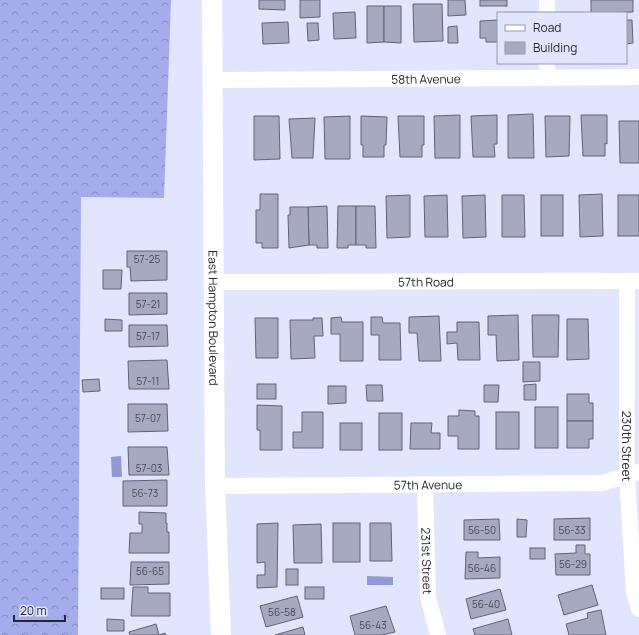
<svg xmlns="http://www.w3.org/2000/svg" width="639" height="635" font-family="Manrope,sans-serif">
  <style>
    .forest { fill: url(#forest-crowns) }
    .water { fill: #9199d6 }
    .building { fill: #a6aac1; stroke: #606378 }
    .lines { fill: none; stroke-linecap: round; stroke-linejoin: round }
    .minor { stroke: #fff; stroke-width: 16 }
    .tertiary { stroke: #fff; stroke-width: 20 }
    .labels { text-anchor: middle; dominant-baseline: central; stroke-width: 3.5; stroke-linejoin: round; paint-order: stroke }
    .number-label { font-size: 10px; fill: #464854 }
    .street-label { font-size: 12px; fill: #262730; stroke: #e1e5fe }
  </style>
  <defs>
    <pattern id="forest-crowns" width="20" height="18" patternUnits="userSpaceOnUse"><rect width="20" height="18" fill="#a4aceb"/><path d="M2 6a3 3 0 1 1 6 0M12 15a3 3 0 1 1 6 0" fill="none" stroke="#858cbf"/></pattern>
  </defs>
  <rect width="100%" height="100%" fill="#e1e5fe"/>
  <path class="forest" d="M 0,0 L 171,0 L 164,198 L 81,197 L 78,635 L 0,635 Z"/>
  <g class="water">
    <path d="M 121,456 L 122,477 L 112,477 L 111,457 Z"/>
    <path d="M 367,576 L 393,577 L 393,585 L 367,585 Z"/>
  </g>
  <g class="building">
    <path d="M 259,0 L 285,0 L 285,10 L 259,9 Z"/>
    <path d="M 300,0 L 320,0 L 320,17 L 300,18 Z"/>
    <path d="M 448,0 L 465,0 L 466,15 L 448,16 Z"/>
    <rect x="480" y="0" width="27" height="6"/>
    <path d="M 591,0 L 633,0 L 633,12 L 591,13 Z"/>
    <path d="M 413,4 L 442,4 L 443,41 L 414,42 Z"/>
    <path d="M 367,6 L 384,6 L 384,42 L 367,43 Z"/>
    <path d="M 384,6 L 401,6 L 401,43 L 384,42 Z"/>
    <path d="M 355,12 L 356,38 L 334,39 L 333,13 Z"/>
    <path d="M 498,20 L 498,42 L 486,42 L 486,38 L 480,38 L 480,21 Z"/>
    <path d="M 626,20 L 632,20 L 633,43 L 626,44 Z"/>
    <path d="M 288,22 L 289,43 L 263,44 L 262,23 Z"/>
    <path d="M 307,23 L 318,23 L 319,40 L 308,41 Z"/>
    <path d="M 457,26 L 458,43 L 448,43 L 448,27 Z"/>
    <path d="M 533,114 L 534,158 L 508,158 L 508,115 Z"/>
    <path d="M 460,115 L 460,158 L 435,158 L 434,116 Z"/>
    <path d="M 497,115 L 497,144 L 494,144 L 495,157 L 473,157 L 471,116 Z"/>
    <path d="M 581,115 L 607,115 L 607,144 L 605,143 L 605,156 L 583,156 Z"/>
    <path d="M 254,116 L 279,116 L 280,159 L 254,160 Z"/>
    <path d="M 350,116 L 350,159 L 325,159 L 324,117 Z"/>
    <path d="M 361,116 L 387,117 L 386,145 L 384,145 L 384,157 L 363,157 L 363,145 L 361,145 Z"/>
    <path d="M 398,116 L 424,116 L 424,145 L 422,145 L 422,157 L 400,157 Z"/>
    <path d="M 545,116 L 570,116 L 569,156 L 546,157 Z"/>
    <path d="M 315,118 L 313,158 L 292,158 L 289,119 Z"/>
    <path d="M 619,121 L 639,121 L 639,163 L 620,163 Z"/>
    <path d="M 260,194 L 278,194 L 278,248 L 262,248 L 262,243 L 256,243 L 256,210 L 260,210 Z"/>
    <path d="M 602,194 L 603,236 L 580,237 L 579,195 Z"/>
    <path d="M 410,195 L 410,237 L 387,238 L 386,196 Z"/>
    <path d="M 447,195 L 448,237 L 425,237 L 424,196 Z"/>
    <path d="M 485,195 L 486,237 L 463,238 L 462,196 Z"/>
    <path d="M 502,195 L 524,195 L 525,237 L 502,237 Z"/>
    <rect x="541" y="195" width="22" height="41"/>
    <rect x="618" y="195" width="21" height="41"/>
    <path d="M 327,206 L 328,248 L 317,248 L 317,245 L 309,245 L 308,207 Z"/>
    <path d="M 338,206 L 356,206 L 356,245 L 348,245 L 348,248 L 337,248 Z"/>
    <path d="M 356,206 L 375,206 L 376,248 L 366,248 L 366,245 L 356,245 Z"/>
    <path d="M 290,207 L 308,207 L 309,245 L 289,248 L 288,215 L 290,215 Z"/>
    <path d="M 127,251 L 167,251 L 167,280 L 131,281 L 130,267 L 127,267 Z"/>
    <path d="M 103,270 L 122,270 L 121,289 L 103,289 Z"/>
    <path d="M 129,293 L 167,293 L 167,314 L 129,315 Z"/>
    <path d="M 518,315 L 519,360 L 497,361 L 496,335 L 488,335 L 488,316 Z"/>
    <path d="M 532,315 L 559,315 L 558,357 L 533,357 Z"/>
    <path d="M 439,316 L 441,361 L 419,361 L 417,333 L 409,333 L 409,317 Z"/>
    <path d="M 341,317 L 342,322 L 363,322 L 363,361 L 340,361 L 340,334 L 331,334 L 331,318 Z"/>
    <path d="M 371,317 L 382,317 L 383,323 L 400,323 L 401,360 L 379,360 L 379,335 L 371,335 Z"/>
    <path d="M 255,318 L 278,318 L 278,358 L 256,358 Z"/>
    <path d="M 313,318 L 322,318 L 323,336 L 314,336 L 315,358 L 291,359 L 290,320 L 313,320 Z"/>
    <path d="M 105,319 L 122,320 L 122,331 L 105,331 Z"/>
    <path d="M 567,319 L 588,319 L 589,359 L 567,360 Z"/>
    <path d="M 457,322 L 479,322 L 480,360 L 458,360 L 457,343 L 447,344 L 447,332 L 457,332 Z"/>
    <path d="M 129,325 L 167,325 L 168,346 L 129,347 Z"/>
    <path d="M 167,360 L 169,389 L 129,389 L 128,361 Z"/>
    <path d="M 523,362 L 540,362 L 540,381 L 523,382 Z"/>
    <path d="M 99,379 L 100,391 L 83,392 L 82,380 Z"/>
    <rect x="257" y="384" width="19" height="15"/>
    <path d="M 536,384 L 536,400 L 524,400 L 524,385 Z"/>
    <path d="M 366,385 L 382,385 L 383,401 L 367,401 Z"/>
    <path d="M 484,385 L 499,385 L 498,402 L 484,402 Z"/>
    <path d="M 328,386 L 346,386 L 346,403 L 328,404 Z"/>
    <path d="M 567,394 L 589,394 L 589,403 L 593,403 L 593,421 L 567,421 Z"/>
    <path d="M 128,404 L 167,404 L 168,431 L 128,432 Z"/>
    <path d="M 257,405 L 282,406 L 282,450 L 260,450 L 260,430 L 257,430 Z"/>
    <rect x="535" y="407" width="23" height="41"/>
    <path d="M 459,410 L 475,411 L 475,416 L 479,416 L 479,449 L 458,449 L 458,436 L 448,436 L 448,416 L 459,416 Z"/>
    <path d="M 302,412 L 323,412 L 323,448 L 293,448 L 293,432 L 302,432 Z"/>
    <rect x="496" y="412" width="23" height="37"/>
    <rect x="379" y="413" width="23" height="37"/>
    <path d="M 567,421 L 593,421 L 593,439 L 589,439 L 589,448 L 567,448 Z"/>
    <rect x="340" y="423" width="22" height="27"/>
    <path d="M 411,423 L 432,423 L 431,433 L 440,433 L 440,449 L 410,449 Z"/>
    <path d="M 128,447 L 167,447 L 169,475 L 129,475 Z"/>
    <path d="M 167,480 L 167,506 L 123,506 L 123,481 Z"/>
    <path d="M 139,512 L 166,513 L 166,523 L 167,523 L 167,532 L 169,532 L 169,553 L 129,553 L 130,533 L 142,533 L 142,524 L 139,524 Z"/>
    <path d="M 590,518 L 590,540 L 554,540 L 554,519 Z"/>
    <path d="M 499,519 L 500,540 L 464,540 L 464,520 Z"/>
    <path d="M 517,519 L 527,520 L 526,537 L 517,537 Z"/>
    <path d="M 278,523 L 277,587 L 257,588 L 257,575 L 265,575 L 265,562 L 257,563 L 257,524 Z"/>
    <rect x="333" y="523" width="27" height="39"/>
    <path d="M 370,523 L 391,523 L 392,561 L 370,561 Z"/>
    <path d="M 321,524 L 322,563 L 294,563 L 293,525 Z"/>
    <path d="M 576,545 L 585,545 L 585,554 L 590,554 L 590,575 L 556,575 L 555,554 L 576,553 Z"/>
    <rect x="530" y="548" width="15" height="11"/>
    <path d="M 466,552 L 478,552 L 478,558 L 500,557 L 500,578 L 465,579 Z"/>
    <path d="M 131,562 L 169,562 L 169,584 L 130,585 Z"/>
    <rect x="286" y="569" width="12" height="16"/>
    <path d="M 592,585 L 598,605 L 564,615 L 558,595 Z"/>
    <path d="M 133,587 L 148,587 L 148,593 L 170,593 L 170,616 L 131,616 Z"/>
    <rect x="305" y="587" width="19" height="12"/>
    <rect x="101" y="588" width="23" height="11"/>
    <path d="M 500,589 L 506,610 L 471,619 L 466,599 Z"/>
    <path d="M 297,596 L 303,617 L 266,627 L 260,606 Z"/>
    <path d="M 386,606 L 395,632 L 382,635 L 355,635 L 350,616 Z"/>
    <path d="M 601,610 L 606,635 L 569,635 L 566,624 L 588,618 L 587,613 Z"/>
    <path d="M 107,619 L 124,620 L 124,631 L 107,631 Z"/>
    <path d="M 508,619 L 512,635 L 475,635 L 473,629 Z"/>
    <path d="M 156,624 L 159,635 L 165,633 L 166,635 L 130,635 L 129,632 Z"/>
    <path d="M 303,627 L 305,635 L 275,635 Z"/>
  </g>
  <g class="lines">
    <g class="minor">
      <path d="M 547,0 L 547,13"/>
      <path d="M 547,63 L 547,78"/>
      <path id="s1" d="M 213,80 L 639,77"/>
      <path id="s2" d="M 627,281 L 627,476 L 634,592 L 639,609"/>
      <path id="s3" d="M 213,282 L 639,281"/>
      <path id="s4" d="M 425,485 L 428,597 L 438,635"/>
      <path id="s5" d="M 215,486 L 602,483 L 639,472"/>
    </g>
    <path class="tertiary" id="s6" d="M 212,0 L 215,486 L 221,635"/>
  </g>
  <g class="labels">
    <g class="number-label">
      <text x="147" y="259">57-25</text>
      <text x="148" y="304">57-21</text>
      <text x="148" y="336">57-17</text>
      <text x="148" y="381">57-11</text>
      <text x="148" y="418">57-07</text>
      <text x="149" y="468">57-03</text>
      <text x="145" y="493">56-73</text>
      <text x="482" y="530">56-50</text>
      <text x="572" y="530">56-33</text>
      <text x="573" y="564">56-29</text>
      <text x="482" y="568">56-46</text>
      <text x="150" y="571">56-65</text>
      <text x="486" y="604">56-40</text>
      <text x="282" y="612">56-58</text>
      <text x="373" y="625">56-43</text>
    </g>
    <g class="street-label">
      <text stroke="none"><textPath href="#s1" startOffset="213">58th Avenue</textPath></text>
      <text stroke="none"><textPath href="#s3" startOffset="213">57th Road</textPath></text>
      <text stroke="none"><textPath href="#s6" startOffset="318">East Hampton Boulevard</textPath></text>
      <text stroke="none"><textPath href="#s2" startOffset="165">230th Street</textPath></text>
      <text stroke="none"><textPath href="#s5" startOffset="213">57th Avenue</textPath></text>
      <text stroke="none"><textPath href="#s4" startOffset="76">231st Street</textPath></text>
    </g>
  </g>
  <rect x="497" y="12" width="130" height="52" fill="#e1e5fe" stroke="#9699ac"/>
  <rect x="505" y="25" width="20" height="6" fill="#ffffff" stroke="#9699ac"/>
  <text x="533" y="32" font-size="12" fill="#262730">Road</text>
  <rect x="505" y="42" width="20" height="12" fill="#a6aac1" stroke="#9699ac"/>
  <text x="533" y="52" font-size="12" fill="#262730">Building</text>
  <path d="M14 615v6h51v-6" fill="none" stroke="#262730" stroke-width="2"/>
  <text x="20" y="615" font-size="12" fill="#262730" stroke="#e1e5fe" stroke-width="3" paint-order="stroke">20 m</text>
</svg>
